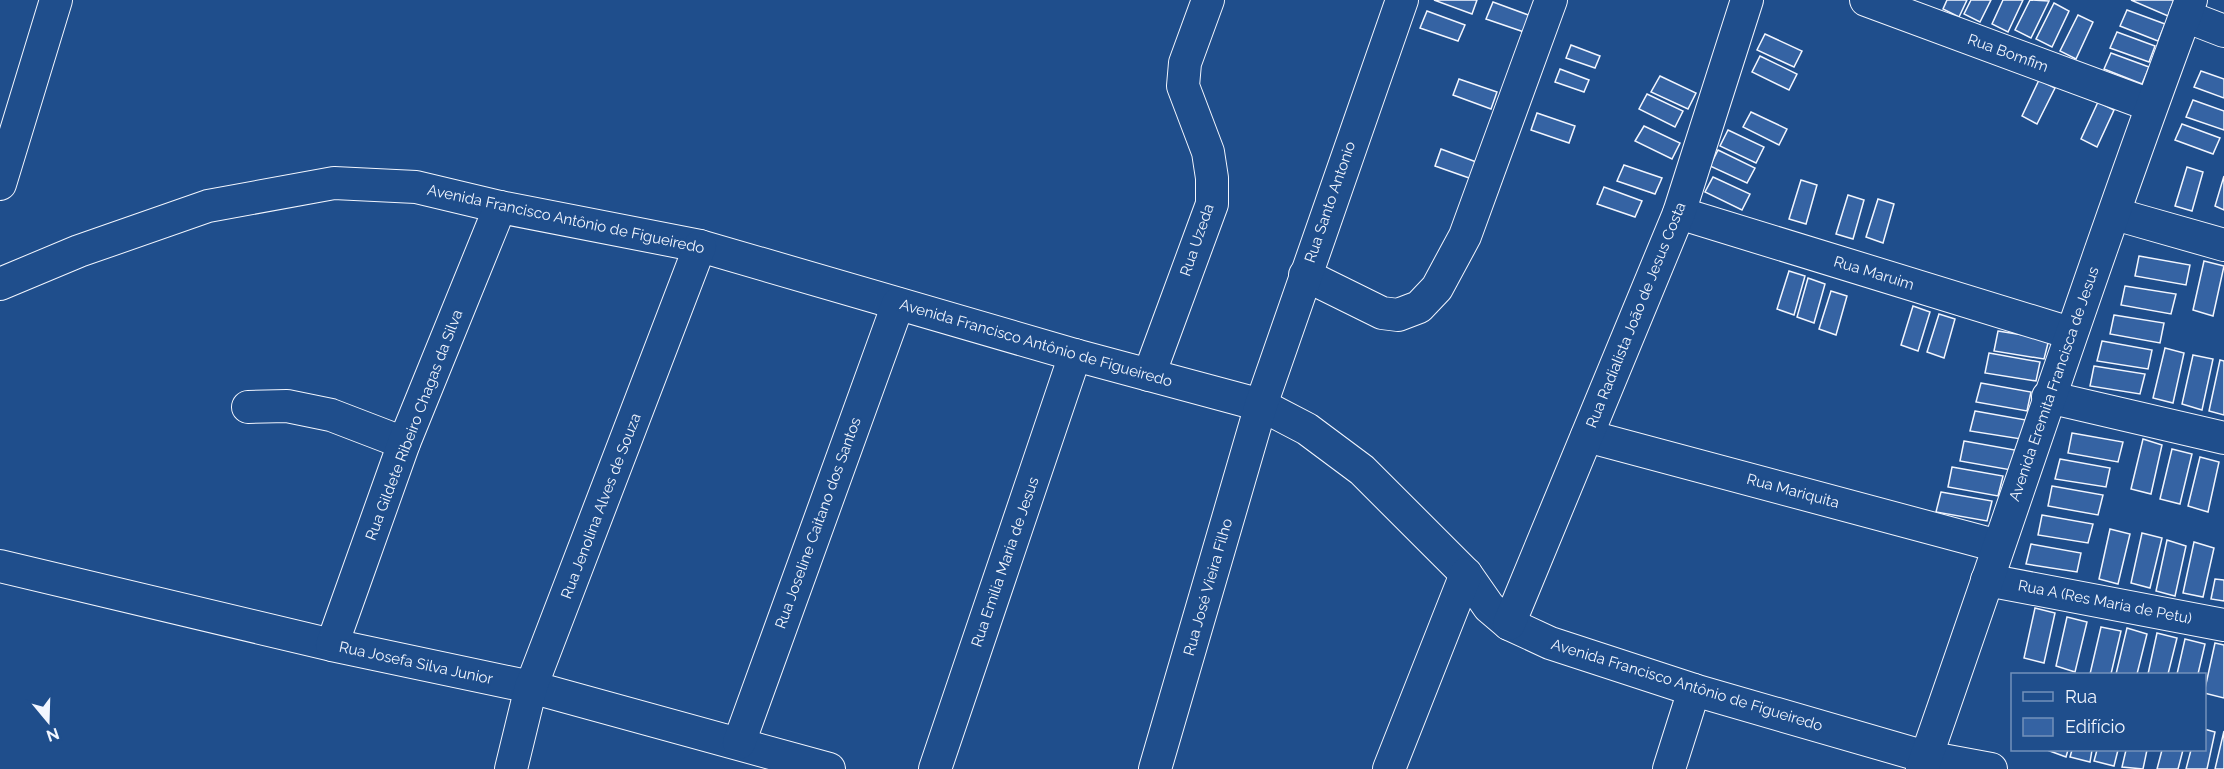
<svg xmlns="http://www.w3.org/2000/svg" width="2224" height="769" font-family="Raleway,sans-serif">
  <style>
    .building { fill: #3563a3; stroke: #f2f6ff; stroke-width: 1.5 }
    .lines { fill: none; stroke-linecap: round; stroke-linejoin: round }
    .minor-casing { stroke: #f2f6ff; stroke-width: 34 }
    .minor { stroke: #1f4e8c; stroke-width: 32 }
    .labels { text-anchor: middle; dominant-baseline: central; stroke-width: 4.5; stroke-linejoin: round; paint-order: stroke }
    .street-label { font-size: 15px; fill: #f2f6ff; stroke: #1f4e8c }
  </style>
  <rect width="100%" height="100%" fill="#1f4e8c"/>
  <g class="building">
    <path d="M 1434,0 L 1477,0 L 1472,14 Z"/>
    <path d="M 1947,0 L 1967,0 L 1959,17 L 1943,9 Z"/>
    <path d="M 1971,0 L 1991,0 L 1980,22 L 1964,14 Z"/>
    <path d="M 2003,0 L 2023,0 L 2008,32 L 1992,24 Z"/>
    <path d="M 2030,0 L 2049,1 L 2031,38 L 2015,30 Z"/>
    <path d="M 2131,0 L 2174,0 L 2168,16 Z"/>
    <path d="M 1493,2 L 1531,16 L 1524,32 L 1486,19 Z"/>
    <path d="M 2054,3 L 2069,11 L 2052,47 L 2036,39 Z"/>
    <path d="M 2127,10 L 2165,24 L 2158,41 L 2120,26 Z"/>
    <path d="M 1427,11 L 1465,25 L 1458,41 L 1420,28 Z"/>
    <path d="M 2078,15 L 2093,22 L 2076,59 L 2060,51 Z"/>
    <path d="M 2117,32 L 2155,46 L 2149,62 L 2110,48 Z"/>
    <path d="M 1765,34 L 1802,51 L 1794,67 L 1757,50 Z"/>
    <path d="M 1571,45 L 1600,56 L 1595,68 L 1566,58 Z"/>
    <path d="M 2111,53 L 2149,67 L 2142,84 L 2104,69 Z"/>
    <path d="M 1760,56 L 1797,74 L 1789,90 L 1752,72 Z"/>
    <path d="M 1560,69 L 1589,80 L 1584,92 L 1555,82 Z"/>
    <path d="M 2201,71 L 2224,79 L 2224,98 L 2194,87 Z"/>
    <path d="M 1660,76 L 1696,93 L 1688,109 L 1651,92 Z"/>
    <path d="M 1459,79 L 1497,92 L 1491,109 L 1453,95 Z"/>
    <path d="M 2039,80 L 2055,88 L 2037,124 L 2022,116 Z"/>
    <path d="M 1647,94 L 1683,111 L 1675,127 L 1639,109 Z"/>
    <path d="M 2193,100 L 2224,111 L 2224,130 L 2186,117 Z"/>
    <path d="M 2098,102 L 2114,110 L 2097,147 L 2081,139 Z"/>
    <path d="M 1751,112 L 1787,129 L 1779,145 L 1743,127 Z"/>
    <path d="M 1537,113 L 1575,126 L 1569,143 L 1531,130 Z"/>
    <path d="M 2182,124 L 2220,138 L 2213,154 L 2175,140 Z"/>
    <path d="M 1644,126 L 1680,143 L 1672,159 L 1635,141 Z"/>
    <path d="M 1728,130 L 1764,147 L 1756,163 L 1720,146 Z"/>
    <path d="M 1441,149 L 1479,163 L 1472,179 L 1435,166 Z"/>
    <path d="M 1718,150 L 1755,168 L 1747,183 L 1710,166 Z"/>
    <path d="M 1624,165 L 1662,178 L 1655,194 L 1617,181 Z"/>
    <path d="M 2187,167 L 2203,172 L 2192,211 L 2175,206 Z"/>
    <path d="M 2224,176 L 2224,210 L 2215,206 Z"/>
    <path d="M 1713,177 L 1750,194 L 1742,210 L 1705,192 Z"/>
    <path d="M 1801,180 L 1817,185 L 1806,224 L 1789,219 Z"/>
    <path d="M 1604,187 L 1642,201 L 1635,217 L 1597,204 Z"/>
    <path d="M 1848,195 L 1864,200 L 1853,239 L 1836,234 Z"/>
    <path d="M 1878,199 L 1894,204 L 1883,243 L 1866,237 Z"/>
    <path d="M 2139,256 L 2190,265 L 2186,285 L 2135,276 Z"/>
    <path d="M 2204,261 L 2224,266 L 2213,316 L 2193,310 Z"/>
    <path d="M 1789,271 L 1805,276 L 1794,315 L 1777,309 Z"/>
    <path d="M 1808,278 L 1825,284 L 1814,323 L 1797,317 Z"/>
    <path d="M 2125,286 L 2176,294 L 2171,314 L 2121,305 Z"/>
    <path d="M 1831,291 L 1847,296 L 1836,335 L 1819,329 Z"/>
    <path d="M 1913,306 L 1930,312 L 1918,351 L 1901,345 Z"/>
    <path d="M 1939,314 L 1955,319 L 1944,358 L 1927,352 Z"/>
    <path d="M 2114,315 L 2164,323 L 2160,343 L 2110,334 Z"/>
    <path d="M 1998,331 L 2049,339 L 2044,359 L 1994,351 Z"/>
    <path d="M 2102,341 L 2152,350 L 2148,369 L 2097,361 Z"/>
    <path d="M 2165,348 L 2184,353 L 2173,403 L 2153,398 Z"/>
    <path d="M 1989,353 L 2040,362 L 2036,381 L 1985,373 Z"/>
    <path d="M 2193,355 L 2213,359 L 2202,410 L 2182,404 Z"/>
    <path d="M 2220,360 L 2224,361 L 2224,415 L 2209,411 Z"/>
    <path d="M 2094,366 L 2145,374 L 2140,394 L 2090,386 Z"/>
    <path d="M 1981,383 L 2031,392 L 2027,411 L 1976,402 Z"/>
    <path d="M 1975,411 L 2026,420 L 2021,439 L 1970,431 Z"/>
    <path d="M 2072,433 L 2123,442 L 2118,462 L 2068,453 Z"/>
    <path d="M 2143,439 L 2162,445 L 2151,494 L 2131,489 Z"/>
    <path d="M 1964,441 L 2015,450 L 2011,470 L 1960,461 Z"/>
    <path d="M 2172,449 L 2192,454 L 2180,504 L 2160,499 Z"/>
    <path d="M 2200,457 L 2219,462 L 2208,512 L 2188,506 Z"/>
    <path d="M 2060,459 L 2110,468 L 2106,487 L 2055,479 Z"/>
    <path d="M 1952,467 L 2003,476 L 1998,496 L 1948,487 Z"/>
    <path d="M 2052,486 L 2103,495 L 2098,515 L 2048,506 Z"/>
    <path d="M 1941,492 L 1992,501 L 1987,521 L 1936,512 Z"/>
    <path d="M 2042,515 L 2093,524 L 2088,543 L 2038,535 Z"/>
    <path d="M 2110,529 L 2130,534 L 2118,584 L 2099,579 Z"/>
    <path d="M 2142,533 L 2162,538 L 2150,588 L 2131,583 Z"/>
    <path d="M 2167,540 L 2186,546 L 2175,596 L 2156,591 Z"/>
    <path d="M 2194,542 L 2214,548 L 2203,597 L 2183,593 Z"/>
    <path d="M 2031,544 L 2081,553 L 2077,572 L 2026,564 Z"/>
    <path d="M 2215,579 L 2224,580 L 2224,601 L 2211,599 Z"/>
    <path d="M 2035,608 L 2055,613 L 2044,663 L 2024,658 Z"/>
    <path d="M 2067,617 L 2087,622 L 2075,672 L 2056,666 Z"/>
    <path d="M 2101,627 L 2121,631 L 2111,674 L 2090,674 Z"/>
    <path d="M 2127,628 L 2147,634 L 2137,674 L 2116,674 Z"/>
    <path d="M 2157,633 L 2177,638 L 2168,674 L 2148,674 Z"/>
    <path d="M 2185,639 L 2205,644 L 2198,674 L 2177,674 Z"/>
    <path d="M 2215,643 L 2224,645 L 2224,698 L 2204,693 Z"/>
    <path d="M 2204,729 L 2215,732 L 2207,769 L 2186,769 L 2191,750 L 2204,750 Z"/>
    <path d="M 2224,731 L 2224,769 L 2215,769 Z"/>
    <path d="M 2047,750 L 2068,750 L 2066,757 Z"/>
    <path d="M 2072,750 L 2092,750 L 2090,762 L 2070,757 Z"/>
    <path d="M 2097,750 L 2118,750 L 2114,766 L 2094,761 Z"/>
    <path d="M 2126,750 L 2147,750 L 2143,769 L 2122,767 Z"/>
    <path d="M 2162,750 L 2183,750 L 2178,769 L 2157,769 Z"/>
  </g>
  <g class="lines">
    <g class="minor-casing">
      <g id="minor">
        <path d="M 1866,0 L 2150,105"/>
        <path d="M 2185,16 L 2224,31"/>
        <path d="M 0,184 L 56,0"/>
        <path d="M 1679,213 L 2070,333"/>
        <path d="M 2115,214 L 2224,245"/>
        <path d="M 1305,275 L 1382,313 L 1398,315 L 1419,307 L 1437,288 L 1465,236 L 1551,0"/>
        <path d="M 0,284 L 79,251 L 208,206 L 334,183 L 416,187 L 500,207 L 700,246 L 1075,355 L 1261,405 L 1307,429 L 1362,470 L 1466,574 L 1489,607 L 1509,624 L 1550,643 L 1694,690 L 1926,757 L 1991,769"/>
        <path d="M 1149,375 L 1212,204 L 1212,178 L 1208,152 L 1183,86 L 1185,63 L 1208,0"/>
        <path d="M 2048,397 L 2224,438"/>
        <path d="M 248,407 L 287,406 L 331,415 L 404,443"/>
        <path d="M 1587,436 L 1998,546"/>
        <path d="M 0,566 L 332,645 L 531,687 L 829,769"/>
        <path d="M 1987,580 L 2224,625"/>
        <path d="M 1509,624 L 1679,213 L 1747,0"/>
        <path d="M 332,645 L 404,443 L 500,207"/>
        <path d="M 739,743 L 898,304"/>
        <path d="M 511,769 L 531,687 L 700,246"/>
        <path d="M 935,769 L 1075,355"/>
        <path d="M 1155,769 L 1261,405 L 1402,0"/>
        <path d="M 1389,769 L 1466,574"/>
        <path d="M 1669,769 L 1694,690"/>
        <path d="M 1922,769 C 2012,513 2096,254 2191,0"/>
      </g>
    </g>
    <use href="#minor" class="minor"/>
  </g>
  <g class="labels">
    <g class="street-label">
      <text transform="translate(2008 53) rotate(20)">Rua Bomfim</text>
      <text transform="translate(1330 202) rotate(-71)">Rua Santo Antonio</text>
      <text transform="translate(566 219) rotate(12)">Avenida Francisco Antônio de Figueiredo</text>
      <text transform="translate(1197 240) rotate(-71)">Rua Uzeda</text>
      <text transform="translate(1874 273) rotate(17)">Rua Maruim</text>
      <text transform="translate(1636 315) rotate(-68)">Rua Radialista João de Jesus Costa</text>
      <text transform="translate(1036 343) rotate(16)">Avenida Francisco Antônio de Figueiredo</text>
      <text transform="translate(2054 384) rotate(-71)">Avenida Eremita Francisca de Jesus</text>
      <text transform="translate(414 425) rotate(-69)">Rua Gildete Ribeiro Chagas da Silva</text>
      <text transform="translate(1793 491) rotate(15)">Rua Mariquita</text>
      <text transform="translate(601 506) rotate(-69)">Rua Jenolina Alves de Souza</text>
      <text transform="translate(818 523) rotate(-70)">Rua Joseline Caitano dos Santos</text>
      <text transform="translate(1005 562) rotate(-71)">Rua Emilia Maria de Jesus</text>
      <text transform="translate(1208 587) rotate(-74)">Rua José Vieira Filho</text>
      <text transform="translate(2105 602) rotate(11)">Rua A (Res Maria de Petu)</text>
      <text transform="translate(416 663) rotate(12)">Rua Josefa Silva Junior</text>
      <text transform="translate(1687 685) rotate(17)">Avenida Francisco Antônio de Figueiredo</text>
    </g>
  </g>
  <rect x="2011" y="673" width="195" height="78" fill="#1f4e8c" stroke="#7391ba" stroke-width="1.5"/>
  <rect x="2023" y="692" width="30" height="9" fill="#1f4e8c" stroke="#7391ba" stroke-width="1.5"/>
  <text x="2065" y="703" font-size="18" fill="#f2f6ff">Rua</text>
  <rect x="2023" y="718" width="30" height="18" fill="#3563a3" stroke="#7391ba" stroke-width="1.5"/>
  <text x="2065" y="733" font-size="18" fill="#f2f6ff">Edifício</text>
  <g transform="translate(48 721) rotate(161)" stroke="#1f4e8c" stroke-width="4.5" paint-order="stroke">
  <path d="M0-4.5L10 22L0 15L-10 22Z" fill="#f2f6ff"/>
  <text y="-9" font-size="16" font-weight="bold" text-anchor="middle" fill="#f2f6ff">N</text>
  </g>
</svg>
